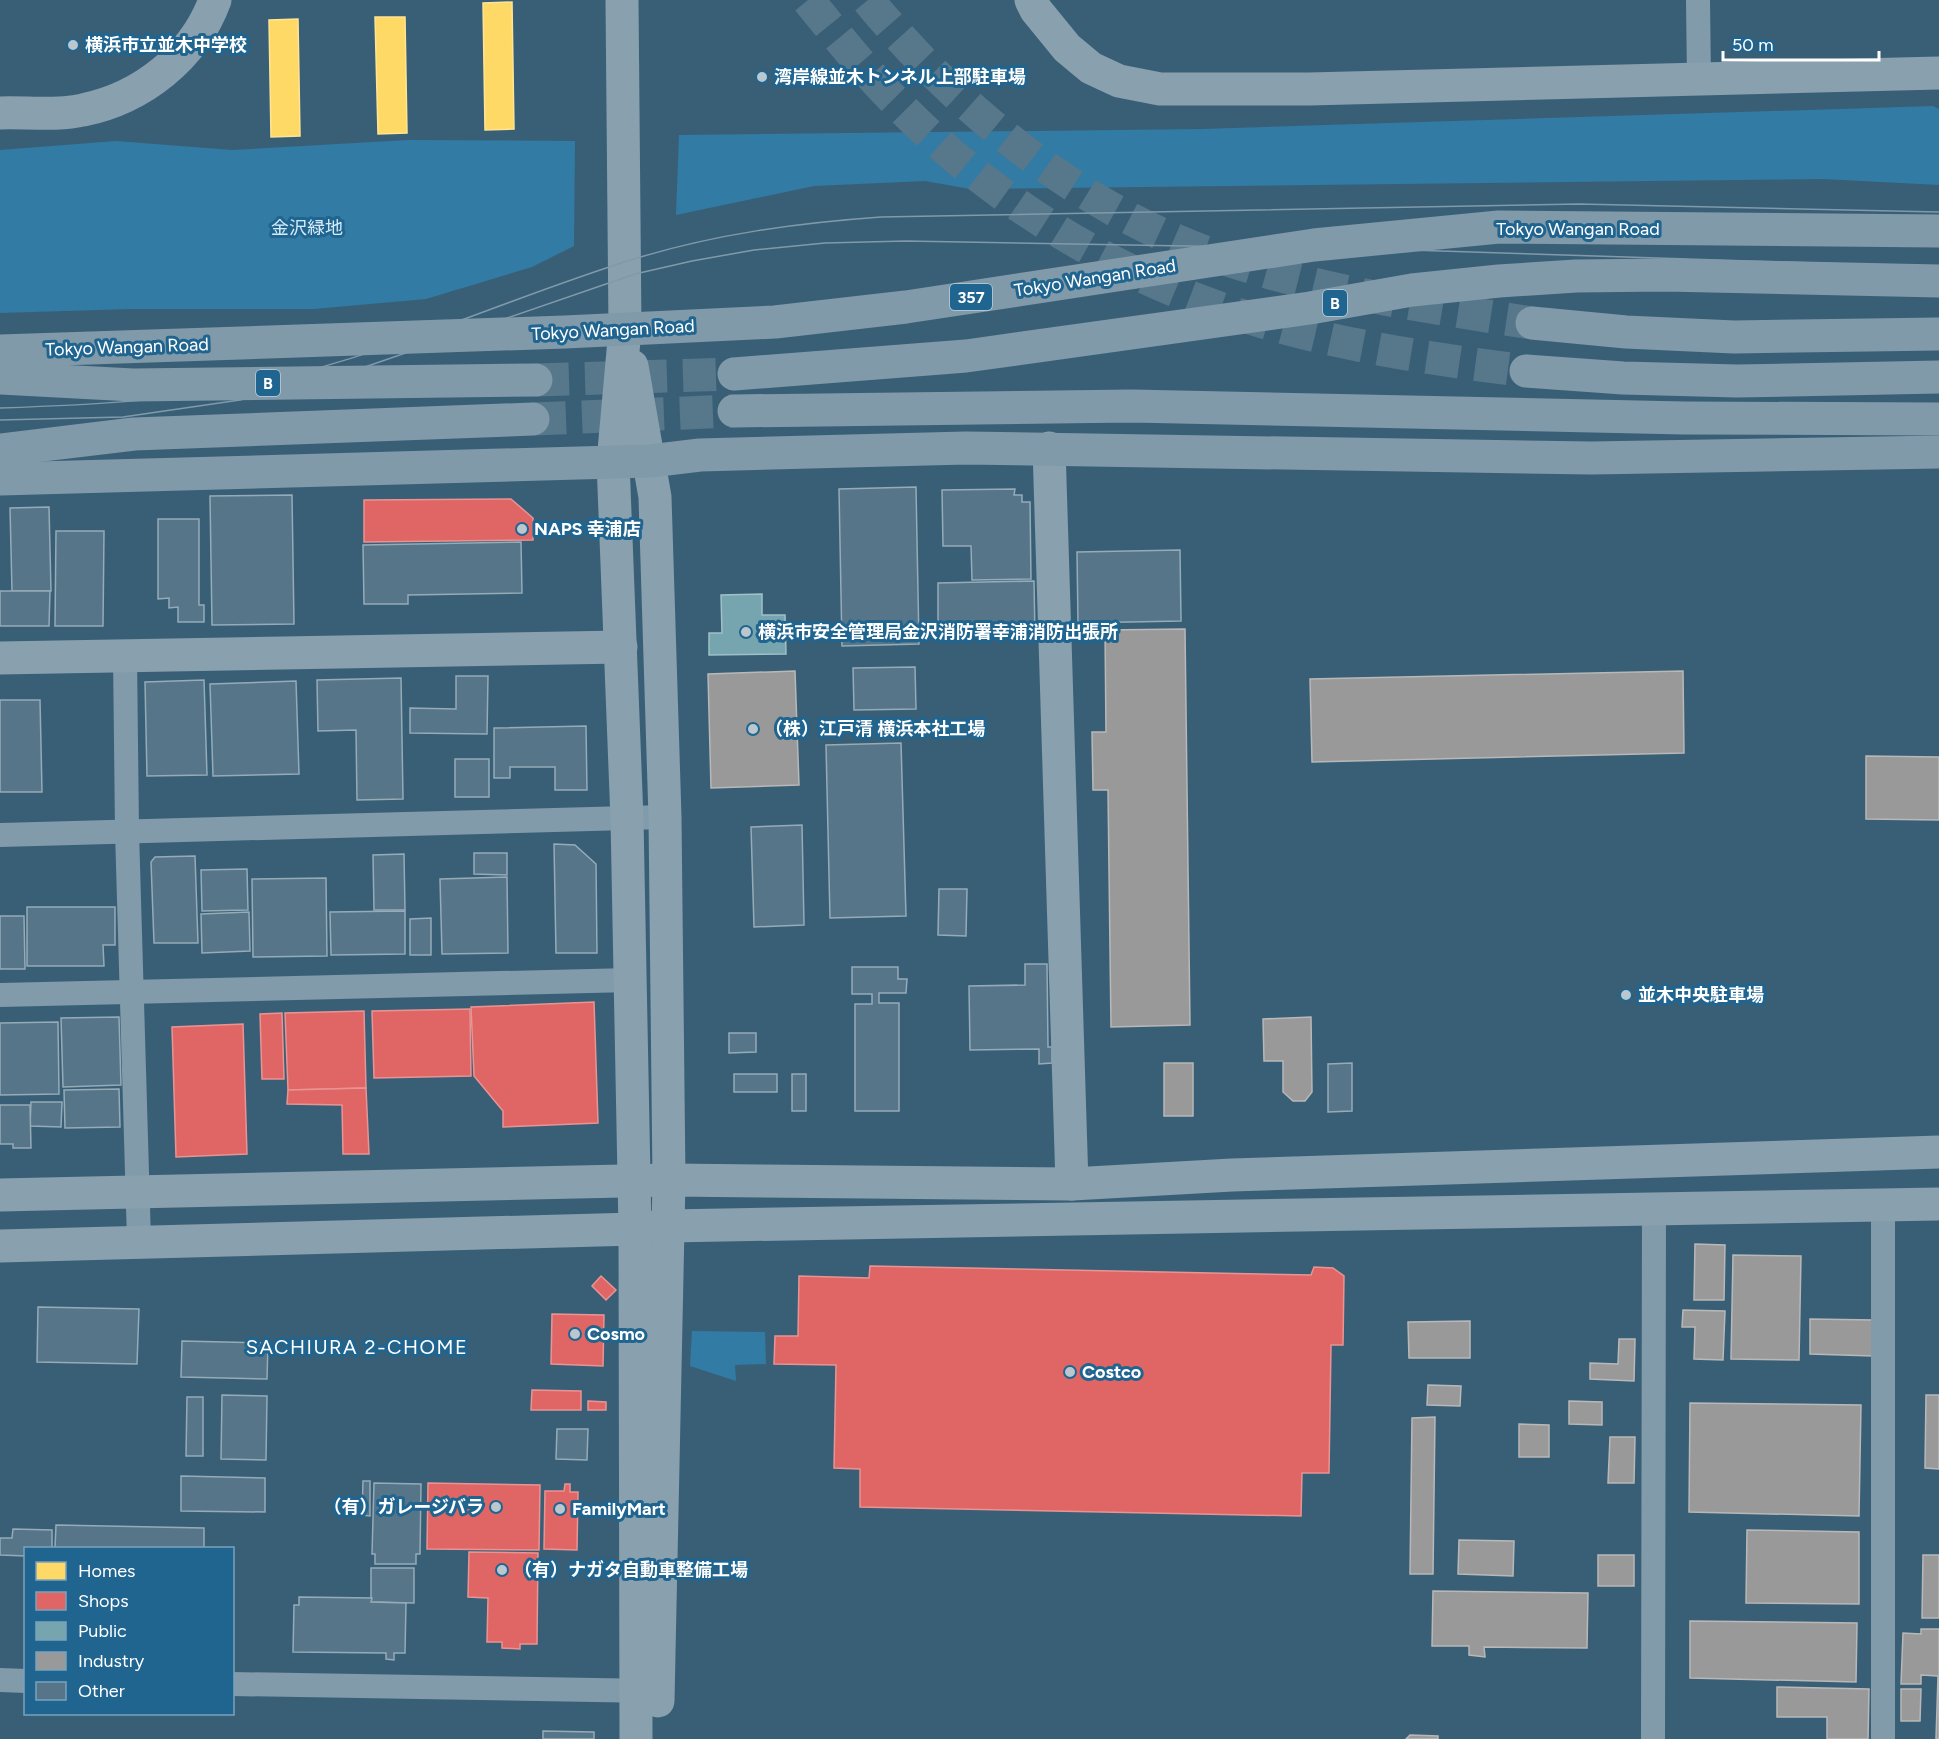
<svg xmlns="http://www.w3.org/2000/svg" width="1939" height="1739" font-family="Figtree,'Noto Sans JP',sans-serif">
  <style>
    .green { fill: #327ba4 }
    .homes { fill: #ffd966; stroke: #ffe494; stroke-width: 1.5 }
    .shops { fill: #e06666; stroke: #e99494; stroke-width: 1.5 }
    .public { fill: #76a5af; stroke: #9fc0c7; stroke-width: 1.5 }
    .industry { fill: #999; stroke: #b8b8b8; stroke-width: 1.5 }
    .building { fill: #577588; stroke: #95abb8; stroke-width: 1.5 }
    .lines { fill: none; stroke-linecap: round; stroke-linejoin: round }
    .highway-tunnel { stroke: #57778b; stroke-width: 33; stroke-dasharray: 33 16; stroke-linecap: butt }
    .street { stroke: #819baa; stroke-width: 24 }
    .secondary { stroke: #89a0af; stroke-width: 33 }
    .highway { stroke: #819aa9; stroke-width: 33 }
    .tram { stroke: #819aa9; stroke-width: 1.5 }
    .poi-dot { fill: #bac7cf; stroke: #206590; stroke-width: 2 }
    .labels { text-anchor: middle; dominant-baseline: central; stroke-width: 6; stroke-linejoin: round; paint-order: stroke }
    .shield { fill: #206590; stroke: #bcd1de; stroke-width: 1.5 }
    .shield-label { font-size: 16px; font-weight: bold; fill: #fff }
    .poi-label { font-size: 18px; font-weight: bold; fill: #fff; stroke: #206590; text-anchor: start }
    .park-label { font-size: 18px; fill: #d6ecf9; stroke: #206590 }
    .street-label { font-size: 18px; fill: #fff; stroke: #206590 }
    .neighbourhood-label { font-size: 20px; letter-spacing: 1.5px; fill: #fff; stroke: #206590 }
  </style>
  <rect width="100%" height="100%" fill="#395f77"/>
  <g class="green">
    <path d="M 1933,106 L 1939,109 L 1939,185 L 1823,179 L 970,189 L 925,181 L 814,186 L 676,215 L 679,135 L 1202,129 Z"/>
    <path d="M 408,140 L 575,141 L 574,246 L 532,267 L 426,299 L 314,309 L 130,309 L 0,313 L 0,150 L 116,141 L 232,150 Z"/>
    <path d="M 692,1331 L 765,1332 L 766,1364 L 735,1365 L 736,1381 L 690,1366 Z"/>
  </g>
  <g class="homes">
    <path d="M 512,2 L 514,129 L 485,130 L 483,3 Z"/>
    <path d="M 375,17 L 405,17 L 407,133 L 378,134 Z"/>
    <path d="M 298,19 L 300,136 L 271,137 L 269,20 Z"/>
  </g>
  <g class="shops">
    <path d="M 511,499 L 533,518 L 533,540 L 364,542 L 364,500 Z"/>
    <path d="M 594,1002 L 598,1123 L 503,1127 L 503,1111 L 474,1076 L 471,1007 Z"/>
    <path d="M 470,1009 L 471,1076 L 374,1078 L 372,1011 Z"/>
    <path d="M 364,1011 L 366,1088 L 288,1090 L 285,1013 Z"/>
    <path d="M 282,1013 L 284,1079 L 262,1079 L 260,1014 Z"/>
    <path d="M 243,1024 L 247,1154 L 176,1157 L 172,1027 Z"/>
    <path d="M 366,1088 L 369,1154 L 343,1154 L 342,1105 L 287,1104 L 288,1090 Z"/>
    <path d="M 870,1266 L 1311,1275 L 1314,1267 L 1333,1268 L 1344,1276 L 1343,1345 L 1331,1345 L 1329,1473 L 1302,1473 L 1301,1516 L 860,1507 L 860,1469 L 834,1468 L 836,1365 L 774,1364 L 775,1336 L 798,1336 L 799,1276 L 869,1278 Z"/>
    <path d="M 601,1276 L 616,1290 L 606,1300 L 592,1286 Z"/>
    <path d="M 552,1314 L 604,1315 L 603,1366 L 551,1364 Z"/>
    <path d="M 532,1390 L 581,1391 L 581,1410 L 531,1410 Z"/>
    <path d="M 588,1401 L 606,1402 L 606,1410 L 588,1410 Z"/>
    <path d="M 428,1483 L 540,1485 L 539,1550 L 427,1549 Z"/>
    <path d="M 565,1484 L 570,1484 L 570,1492 L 578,1492 L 577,1550 L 544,1549 L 545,1491 L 564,1491 Z"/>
    <path d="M 469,1552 L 538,1553 L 537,1644 L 520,1644 L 520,1649 L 502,1648 L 502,1642 L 487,1642 L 488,1598 L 468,1597 Z"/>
  </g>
  <path class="public" d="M 762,594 L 762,615 L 785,615 L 786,654 L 709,655 L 709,633 L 722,633 L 721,595 Z"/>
  <g class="industry">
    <path d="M 1185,629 L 1190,1025 L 1111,1027 L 1108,790 L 1093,790 L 1092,732 L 1106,732 L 1105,630 Z"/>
    <path d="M 795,671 L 799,785 L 711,788 L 708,674 Z"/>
    <path d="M 1683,671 L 1684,753 L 1312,762 L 1310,679 Z"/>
    <path d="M 1866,756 L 1939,757 L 1939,820 L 1866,819 Z"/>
    <path d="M 1311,1017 L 1312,1092 L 1305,1101 L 1293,1101 L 1283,1092 L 1283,1061 L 1264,1061 L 1263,1019 Z"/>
    <rect x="1164" y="1063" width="29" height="53"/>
    <path d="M 1695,1244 L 1725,1245 L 1724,1300 L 1694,1300 Z"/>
    <path d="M 1733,1255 L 1801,1256 L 1799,1360 L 1731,1359 Z"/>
    <path d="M 1683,1310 L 1725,1311 L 1723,1360 L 1694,1359 L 1695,1327 L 1682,1327 Z"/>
    <path d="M 1810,1319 L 1874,1320 L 1873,1356 L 1810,1354 Z"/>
    <path d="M 1470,1321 L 1470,1358 L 1409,1358 L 1408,1322 Z"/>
    <path d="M 1619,1339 L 1635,1339 L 1634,1381 L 1590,1379 L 1590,1363 L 1618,1364 Z"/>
    <path d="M 1428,1385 L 1461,1386 L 1460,1406 L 1427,1405 Z"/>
    <path d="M 1926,1395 L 1939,1395 L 1939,1469 L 1925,1468 Z"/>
    <path d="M 1569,1401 L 1602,1402 L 1602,1425 L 1569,1424 Z"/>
    <path d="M 1690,1403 L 1861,1405 L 1859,1516 L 1689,1512 Z"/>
    <path d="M 1435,1417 L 1433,1574 L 1410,1574 L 1412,1418 Z"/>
    <path d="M 1519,1424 L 1549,1425 L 1549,1457 L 1519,1457 Z"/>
    <path d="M 1610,1437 L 1635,1437 L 1634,1483 L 1608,1483 Z"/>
    <path d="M 1747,1530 L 1859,1532 L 1859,1604 L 1746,1603 Z"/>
    <path d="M 1459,1540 L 1514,1541 L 1513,1576 L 1458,1574 Z"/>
    <rect x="1598" y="1555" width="36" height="31"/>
    <path d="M 1923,1555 L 1939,1555 L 1939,1618 L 1922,1618 Z"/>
    <path d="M 1433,1591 L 1588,1593 L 1587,1648 L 1484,1647 L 1485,1657 L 1469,1655 L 1469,1646 L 1432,1646 Z"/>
    <path d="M 1690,1621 L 1857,1623 L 1856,1682 L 1690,1678 Z"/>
    <path d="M 1921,1629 L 1939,1629 L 1939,1739 L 1936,1739 L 1938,1676 L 1921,1675 L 1921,1684 L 1901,1684 L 1903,1633 L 1921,1634 Z"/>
    <path d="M 1777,1687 L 1869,1689 L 1868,1739 L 1827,1739 L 1827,1717 L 1777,1717 Z"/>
    <path d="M 1901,1689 L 1921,1689 L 1920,1721 L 1901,1721 Z"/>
    <path d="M 1410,1735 L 1438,1736 L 1438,1739 L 1406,1739 Z"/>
  </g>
  <g class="building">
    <path d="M 916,487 L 919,644 L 842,646 L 839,489 Z"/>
    <path d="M 1015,489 L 1014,495 L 1022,495 L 1022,502 L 1030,502 L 1031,579 L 972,580 L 971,546 L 943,546 L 942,490 Z"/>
    <path d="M 292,495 L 294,624 L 212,625 L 210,496 Z"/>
    <path d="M 49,507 L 51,591 L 12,591 L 10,508 Z"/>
    <path d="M 158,519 L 199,519 L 199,605 L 204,605 L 204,622 L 178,622 L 178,607 L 169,608 L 169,598 L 158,599 Z"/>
    <path d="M 56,531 L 104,531 L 103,626 L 55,626 Z"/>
    <path d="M 521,542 L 522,593 L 408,595 L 408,604 L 364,604 L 363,545 Z"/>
    <path d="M 1180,550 L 1181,621 L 1078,623 L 1077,552 Z"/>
    <path d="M 1034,581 L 1035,637 L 938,638 L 938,583 Z"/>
    <path d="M 0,591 L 50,591 L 49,626 L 0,626 Z"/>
    <path d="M 915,667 L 916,709 L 854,710 L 853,668 Z"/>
    <path d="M 456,676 L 488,676 L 487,734 L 410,733 L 410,708 L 456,709 Z"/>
    <path d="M 401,678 L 403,799 L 357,800 L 356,730 L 318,731 L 317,680 Z"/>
    <path d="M 204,680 L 207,775 L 147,776 L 145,682 Z"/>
    <path d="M 296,681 L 299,774 L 213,776 L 210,684 Z"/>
    <path d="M 0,700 L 40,700 L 42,792 L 0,792 Z"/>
    <path d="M 586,726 L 587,790 L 555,790 L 555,767 L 510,767 L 510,778 L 494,778 L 494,728 Z"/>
    <path d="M 901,743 L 906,916 L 830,918 L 826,745 Z"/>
    <rect x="455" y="759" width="34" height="38"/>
    <path d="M 802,825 L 804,925 L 754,927 L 751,827 Z"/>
    <path d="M 554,844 L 575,845 L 596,864 L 597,953 L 556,953 Z"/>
    <path d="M 474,853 L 507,853 L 507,875 L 474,874 Z"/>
    <path d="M 404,854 L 405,910 L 374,910 L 373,855 Z"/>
    <path d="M 195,856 L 198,943 L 154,943 L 151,862 L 155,857 Z"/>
    <path d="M 247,869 L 248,910 L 202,911 L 201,870 Z"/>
    <path d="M 507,877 L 508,953 L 442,954 L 440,879 Z"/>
    <path d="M 326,878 L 327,956 L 253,957 L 252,879 Z"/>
    <path d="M 939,889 L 967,889 L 966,936 L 938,935 Z"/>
    <path d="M 27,907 L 115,907 L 115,945 L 103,945 L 104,966 L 27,966 Z"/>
    <path d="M 405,911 L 405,954 L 331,955 L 330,912 Z"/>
    <path d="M 249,912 L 250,951 L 202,953 L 201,914 Z"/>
    <path d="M 0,916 L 24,916 L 25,969 L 0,969 Z"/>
    <path d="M 431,918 L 431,955 L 410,955 L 410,919 Z"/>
    <path d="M 1025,964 L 1047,964 L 1048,1047 L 1052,1047 L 1052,1063 L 1039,1064 L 1039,1049 L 970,1050 L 969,986 L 1025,985 Z"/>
    <path d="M 852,967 L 898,967 L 898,979 L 907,979 L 906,993 L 879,993 L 879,1003 L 899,1003 L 899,1111 L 855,1111 L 855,1004 L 872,1004 L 872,994 L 852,994 Z"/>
    <path d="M 119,1017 L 121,1085 L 63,1087 L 61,1018 Z"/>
    <path d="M 58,1022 L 59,1094 L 0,1095 L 0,1023 Z"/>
    <path d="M 729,1033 L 756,1033 L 756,1052 L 729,1053 Z"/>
    <path d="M 1352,1063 L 1352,1111 L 1328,1112 L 1328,1064 Z"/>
    <rect x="734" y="1074" width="43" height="18"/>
    <rect x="792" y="1074" width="14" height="37"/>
    <path d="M 119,1089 L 120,1127 L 65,1128 L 64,1090 Z"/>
    <path d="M 31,1102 L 62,1102 L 61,1127 L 30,1126 Z"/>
    <path d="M 0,1105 L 30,1105 L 31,1148 L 13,1148 L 13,1144 L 0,1144 Z"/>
    <path d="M 38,1307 L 139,1309 L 137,1364 L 37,1362 Z"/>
    <path d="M 182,1341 L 268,1343 L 267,1379 L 181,1377 Z"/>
    <path d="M 222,1395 L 267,1396 L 266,1460 L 221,1459 Z"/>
    <path d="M 187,1397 L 203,1397 L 203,1456 L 186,1456 Z"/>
    <path d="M 557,1429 L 588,1429 L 587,1460 L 556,1459 Z"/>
    <path d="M 181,1476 L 265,1478 L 265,1512 L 181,1511 Z"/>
    <path d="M 363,1481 L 370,1481 L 370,1516 L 362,1515 Z"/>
    <path d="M 374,1483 L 421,1484 L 420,1554 L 416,1554 L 416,1564 L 375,1564 L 375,1554 L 372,1554 Z"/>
    <path d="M 56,1525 L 204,1528 L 204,1548 L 55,1548 Z"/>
    <path d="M 13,1529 L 52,1530 L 52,1548 L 26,1548 L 26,1556 L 0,1555 L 0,1538 L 12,1538 Z"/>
    <path d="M 371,1568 L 414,1568 L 414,1603 L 371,1602 Z"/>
    <path d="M 299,1597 L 372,1598 L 371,1602 L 406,1603 L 405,1653 L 394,1653 L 394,1660 L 386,1659 L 386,1653 L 293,1652 L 294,1605 L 299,1605 Z"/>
    <path d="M 543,1731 L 594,1732 L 594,1739 L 543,1739 Z"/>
  </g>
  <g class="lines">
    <g class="highway-tunnel">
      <path d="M 808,0 C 836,34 863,69 894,100 C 978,188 1089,259 1203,302 C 1306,341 1417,357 1526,371"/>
      <path d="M 868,0 C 959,112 1085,212 1222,258 C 1322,292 1428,307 1532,323"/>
      <path d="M 536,380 L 734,374"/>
      <path d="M 533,419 L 734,411"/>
    </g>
    <g class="street">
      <path d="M 1698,0 L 1699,80"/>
      <path d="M 125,655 L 127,831 L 139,1241"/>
      <path d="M 0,835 L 665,817"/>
      <path d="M 0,995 L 631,980"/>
      <path d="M 1883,1205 L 1883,1739"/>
      <path d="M 0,1680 L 26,1681"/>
      <path d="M 232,1684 L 653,1691"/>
      <path d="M 1653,1739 L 1654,1210"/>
    </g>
    <g class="secondary">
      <path d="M 622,0 L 625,329 L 613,462 L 627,819 L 635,1229 L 636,1739"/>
      <path d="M 1031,0 L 1036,10 L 1067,48 L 1091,68 L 1119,81 L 1160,89 L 1309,89 L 1939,73"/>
      <path d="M 0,113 C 26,112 57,116 83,110 C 142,98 194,57 215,0"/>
      <path d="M 632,366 L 655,497 L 665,817 L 669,1180 L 658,1701"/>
      <path d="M 1049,448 L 1072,1184"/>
      <path d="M 0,658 L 621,647"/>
      <path d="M 0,1195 L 669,1180 L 1072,1184 L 1232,1175 L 1939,1152"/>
      <path d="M 0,1246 L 635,1229 L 668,1226 L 1939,1204"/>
    </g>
    <g class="highway">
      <path d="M 1532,323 L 1626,332 L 1734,337 L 1939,334"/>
      <path d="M 0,351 L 565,332 L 775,322 L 906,307 L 1314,245 L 1499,227 L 1939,231"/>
      <path d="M 1526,371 L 1623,378 L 1737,381 L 1939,377"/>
      <path d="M 734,374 L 966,356 L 1310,308 L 1412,290 L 1499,281 L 1576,276 L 1665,275 L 1939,281"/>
      <path d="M 0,378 L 133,385 L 536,380"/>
      <path d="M 734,411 L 1132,406 L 1684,418 L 1939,419"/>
      <path d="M 0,450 L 134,434 L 533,419"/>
      <path d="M 0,479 L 650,461 L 700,455 L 966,448 L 1592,458 L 1939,452"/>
    </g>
    <g class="tram">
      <path d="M 0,408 C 90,405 179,401 267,381 C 393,353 511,297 634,259 C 715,234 797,223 881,217 L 1579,204 L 1939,212"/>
      <path d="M 0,420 L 123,417 L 240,400 L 362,368 L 635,274 L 692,261 L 754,250 L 825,243 L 906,241 L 1409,250 L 1939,267"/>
    </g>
  </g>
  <g class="poi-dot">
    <circle cx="73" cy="45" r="6"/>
    <circle cx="762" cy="77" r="6"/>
    <circle cx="522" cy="529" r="6"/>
    <circle cx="746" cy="632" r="6"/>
    <circle cx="753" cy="729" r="6"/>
    <circle cx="1626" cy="995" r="6"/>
    <circle cx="575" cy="1334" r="6"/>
    <circle cx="1070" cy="1372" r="6"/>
    <circle cx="496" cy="1507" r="6"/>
    <circle cx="560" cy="1509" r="6"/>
    <circle cx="502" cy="1570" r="6"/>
  </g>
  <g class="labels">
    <g class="shield">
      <rect x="950" y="284" width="42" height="26" rx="4.5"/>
      <rect x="1323" y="290" width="24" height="26" rx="4.5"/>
      <rect x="256" y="370" width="24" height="26" rx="4.5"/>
    </g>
    <g class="shield-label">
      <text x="971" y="297">357</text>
      <text x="1335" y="303">B</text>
      <text x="268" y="383">B</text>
    </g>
    <g class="poi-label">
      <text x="85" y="45">横浜市立並木中学校</text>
      <text x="774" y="77">湾岸線並木トンネル上部駐車場</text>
      <text x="534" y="529">NAPS 幸浦店</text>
      <text x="758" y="632">横浜市安全管理局金沢消防署幸浦消防出張所</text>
      <text x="765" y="729">（株）江戸清 横浜本社工場</text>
      <text x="1638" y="995">並木中央駐車場</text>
      <text x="587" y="1334">Cosmo</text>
      <text x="1082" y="1372">Costco</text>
      <text x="484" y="1507" text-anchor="end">（有）ガレージバラ</text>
      <text x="572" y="1509">FamilyMart</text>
      <text x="514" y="1570">（有）ナガタ自動車整備工場</text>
    </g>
    <g class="park-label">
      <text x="307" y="228">金沢緑地</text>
    </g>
    <g class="street-label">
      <text x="1578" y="229">Tokyo Wangan Road</text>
      <text transform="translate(1095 278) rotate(-9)">Tokyo Wangan Road</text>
      <text transform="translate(613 330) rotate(-3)">Tokyo Wangan Road</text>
      <text transform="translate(127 347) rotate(-2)">Tokyo Wangan Road</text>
    </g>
    <g class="neighbourhood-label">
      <text x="357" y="1347">SACHIURA 2-CHOME</text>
    </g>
  </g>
  <rect x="24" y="1547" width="210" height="168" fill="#206590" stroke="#79a3bc" stroke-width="1.5"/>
  <rect x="36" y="1562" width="30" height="18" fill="#ffd966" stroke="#79a3bc" stroke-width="1.5"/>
  <text x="78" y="1577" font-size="18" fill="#ffffff">Homes</text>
  <rect x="36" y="1592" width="30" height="18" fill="#e06666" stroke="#79a3bc" stroke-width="1.5"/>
  <text x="78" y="1607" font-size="18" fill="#ffffff">Shops</text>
  <rect x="36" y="1622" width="30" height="18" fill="#76a5af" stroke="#79a3bc" stroke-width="1.5"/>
  <text x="78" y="1637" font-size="18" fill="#ffffff">Public</text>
  <rect x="36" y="1652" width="30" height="18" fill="#999999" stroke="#79a3bc" stroke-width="1.5"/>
  <text x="78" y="1667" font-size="18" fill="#ffffff">Industry</text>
  <rect x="36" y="1682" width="30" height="18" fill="#577588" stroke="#79a3bc" stroke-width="1.5"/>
  <text x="78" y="1697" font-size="18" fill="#ffffff">Other</text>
  <path d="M1723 51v9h156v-9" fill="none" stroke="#ffffff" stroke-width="3"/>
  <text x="1732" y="51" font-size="18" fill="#ffffff" stroke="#206590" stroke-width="4.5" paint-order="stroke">50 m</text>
</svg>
